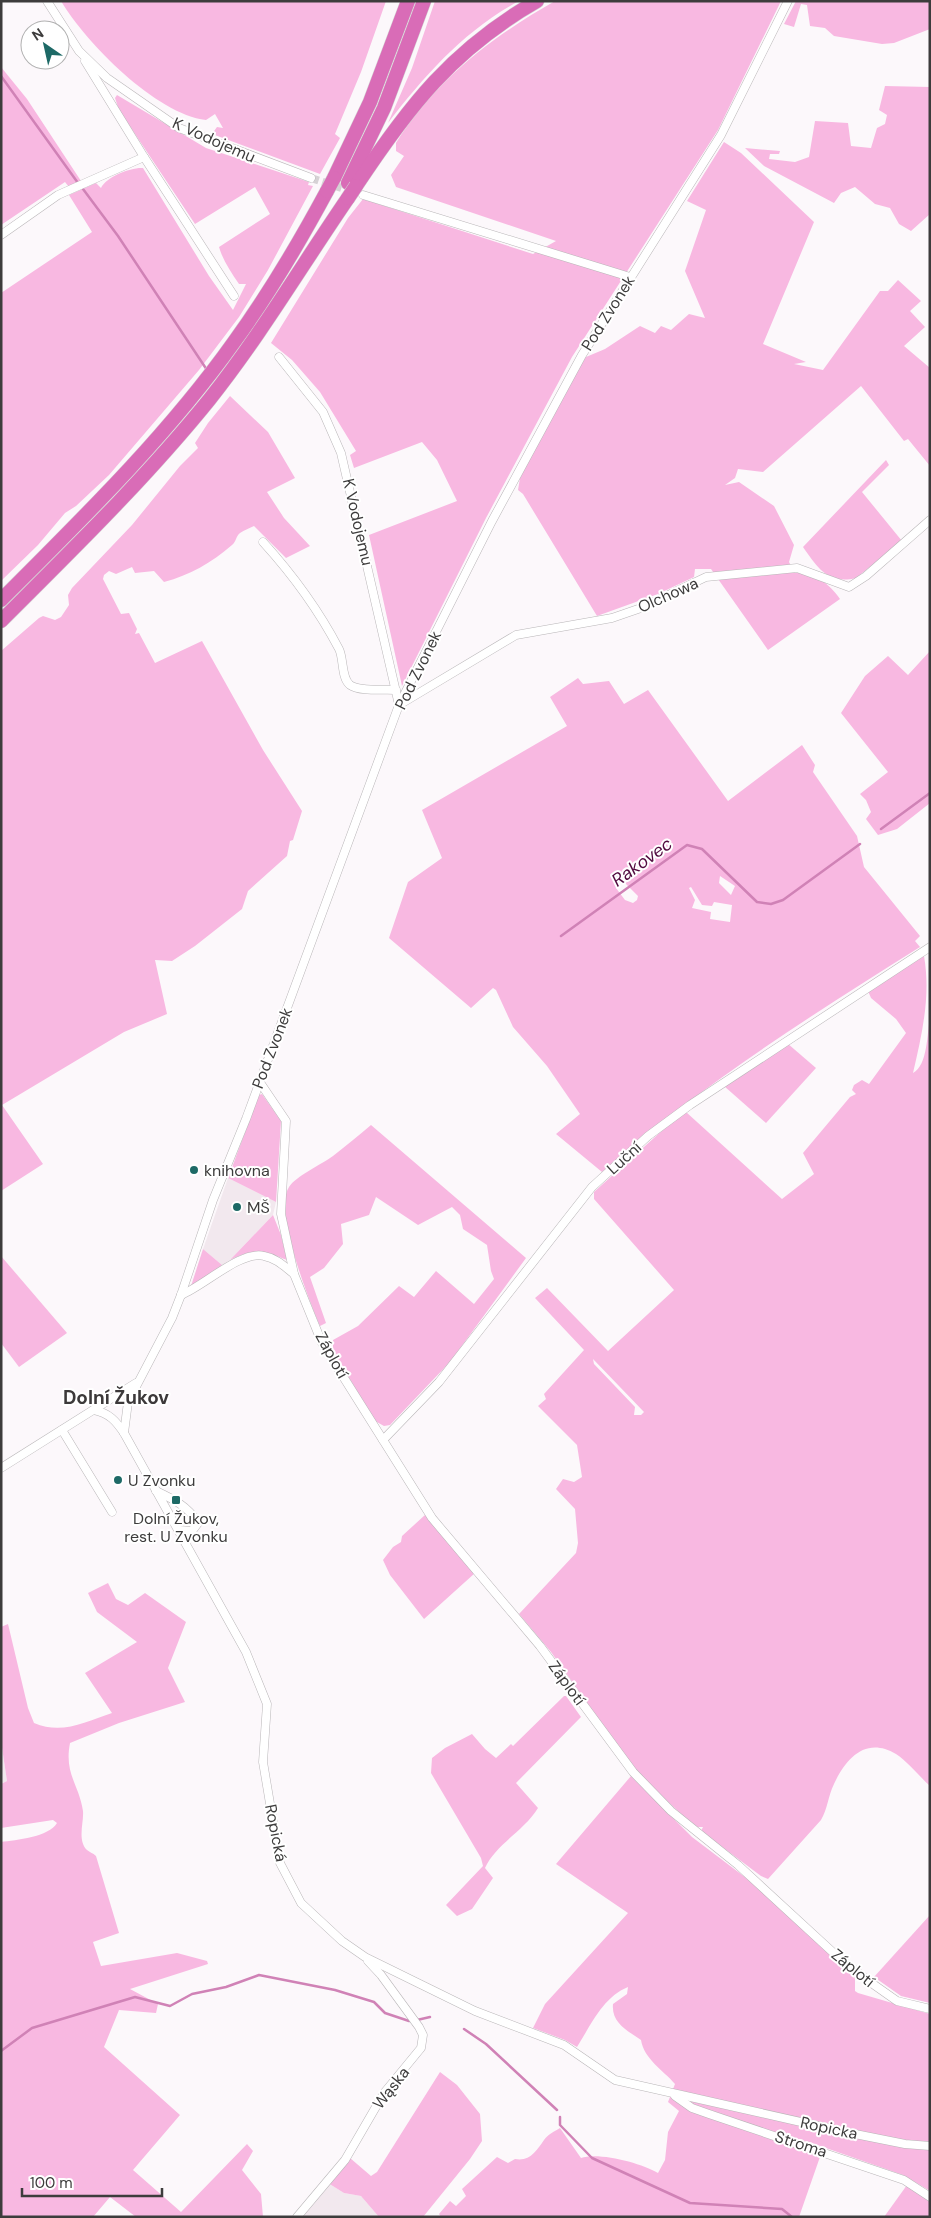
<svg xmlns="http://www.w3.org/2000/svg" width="931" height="2218" font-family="'DM Sans',sans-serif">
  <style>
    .built { fill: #f2e8ee }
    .green { fill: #f8b8e1; fill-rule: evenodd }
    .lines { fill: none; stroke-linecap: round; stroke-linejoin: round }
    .stream { stroke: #d082b6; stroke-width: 2.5 }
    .minor-tunnel { stroke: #d6d2d5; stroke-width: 8; stroke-dasharray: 8 4; stroke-linecap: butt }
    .minor-casing { stroke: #b9b6b8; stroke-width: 9 }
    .motorway-casing { stroke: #d4d4d4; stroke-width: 15 }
    .minor { stroke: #fff; stroke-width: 8 }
    .motorway { stroke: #d96cb7; stroke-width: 14 }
    .motorway-bridge-casing { stroke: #d4d4d4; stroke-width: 15; stroke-linecap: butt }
    .motorway-bridge { stroke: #d96cb7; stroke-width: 14 }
    .poi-dot { fill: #1d6966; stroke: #fff; stroke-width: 2 }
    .labels { text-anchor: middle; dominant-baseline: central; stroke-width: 4; stroke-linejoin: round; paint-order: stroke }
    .street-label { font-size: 16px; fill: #3d3c3c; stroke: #fff }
    .poi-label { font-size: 16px; fill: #3d3c3c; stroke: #fff; text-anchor: start }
    .water-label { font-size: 18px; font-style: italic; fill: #510a3f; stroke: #fff }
    .quarter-label { font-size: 19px; font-weight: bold; fill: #3c393a; stroke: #fff }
  </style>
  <rect width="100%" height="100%" fill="#fcf8fb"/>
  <g class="built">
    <path d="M 228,1178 L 276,1202 L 273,1215 L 230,1260 L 222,1265 L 203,1249 Z"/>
    <path d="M 1,1741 L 7,1781 L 1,1784 Z"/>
    <path d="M 328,2183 L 344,2193 L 361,2196 L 379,2217 L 302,2217 Z"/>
  </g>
  <g class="green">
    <path d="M 61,1 L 386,1 L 361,72 L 335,134 L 340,138 L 320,174 L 212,134 L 217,127 L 223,128 L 215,114 L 206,120 C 156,114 86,43 61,1 Z"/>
    <path d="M 435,1 L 519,1 C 465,30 425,75 388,123 L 412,68 Z"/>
    <path d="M 555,1 L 781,1 L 718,130 L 572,357 L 486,518 L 402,686 L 369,535 L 457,501 L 437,460 L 422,442 L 354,468 L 350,455 L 356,451 L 320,392 L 292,360 L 271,343 L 348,218 L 363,199 L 533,254 L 556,241 L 396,187 L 391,175 L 404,156 L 396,151 L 396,143 C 434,81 493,36 555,1 Z"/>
    <path d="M 796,1 L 930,1 L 930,29 L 894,43 L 882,44 L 834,36 L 825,28 L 810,26 L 807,5 L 801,4 L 794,27 L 784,24 Z"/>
    <path d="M 1,67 L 27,99 L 81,181 L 69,187 L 65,182 L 1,225 Z"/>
    <path d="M 885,86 L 930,87 L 930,214 L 911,231 L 899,224 L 890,208 L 875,204 L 855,187 L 841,193 L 834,203 L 764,166 L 745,148 L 780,151 L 779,154 L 770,154 L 769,159 L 795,162 L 809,157 L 815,121 L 848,123 L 851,146 L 871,148 L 877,128 L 885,124 L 887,115 L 879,110 Z"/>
    <path d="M 117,95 L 206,148 L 309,182 L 308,185 L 313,186 L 268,270 L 239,317 L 199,370 L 109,475 L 76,506 L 65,513 L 38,545 L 1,581 L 1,293 L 92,232 L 69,195 L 96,183 L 101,188 C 106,177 131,167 143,168 L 209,276 L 233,310 L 246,284 L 239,284 C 231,272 223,261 219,247 L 270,214 L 255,187 L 195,224 L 119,110 L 115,98 Z"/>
    <path d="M 724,142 L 741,153 L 814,222 L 763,344 L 806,362 L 794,364 L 823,370 L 880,291 L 888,291 L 898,280 L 921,301 L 910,311 L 925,327 L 904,346 L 930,368 L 930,466 L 908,439 L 904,441 L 861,386 L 763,472 L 738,469 L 735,478 L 725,485 L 739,482 L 774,506 L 794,545 L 789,562 L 795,573 C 815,573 829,583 840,599 L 768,650 L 711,569 L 695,569 L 694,577 L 658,594 L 597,616 L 523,494 L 518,490 L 520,478 L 558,401 L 586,357 L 605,349 L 640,326 L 655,333 L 661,326 L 671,330 L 689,314 L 705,318 L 685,271 L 706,210 L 687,201 Z"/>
    <path d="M 230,396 L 268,432 L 295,478 L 267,492 L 284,518 L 310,546 L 286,558 L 254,526 C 250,528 244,530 240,533 C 236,536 236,542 232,545 C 211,563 190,575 164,582 L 154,571 L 135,573 L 132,567 L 116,574 L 109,571 L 104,575 L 103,579 L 121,614 L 129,613 L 137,629 L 135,634 L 139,633 L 155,663 L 202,641 L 263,750 L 302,811 L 293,840 L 290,841 L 287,856 L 248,891 L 242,909 L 195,946 L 172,961 L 155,960 L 167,1014 L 124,1032 L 2,1105 L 43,1164 L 1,1191 L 1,651 L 39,618 L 43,616 L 55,620 L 61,617 L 69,605 L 68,595 L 72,588 L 132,525 L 180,466 L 198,448 L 195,443 L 208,423 Z"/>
    <path d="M 886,460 L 889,465 L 862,492 L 902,541 L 856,578 C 828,585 817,567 803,547 Z"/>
    <path d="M 930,651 L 930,803 L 897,829 L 878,835 L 866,819 L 871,812 L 866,800 L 860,794 L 888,772 L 841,713 L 865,676 L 888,656 L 908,675 Z"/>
    <path d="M 578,678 L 583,684 L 609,681 L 624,704 L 648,690 L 728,801 L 802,745 L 815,765 L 813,772 L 857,836 L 864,867 L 920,936 L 915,941 L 920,947 C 810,1016 700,1086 602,1172 L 556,1134 L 580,1114 L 547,1066 L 513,1027 L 496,990 L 493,988 L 471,1008 L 389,938 L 408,882 L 442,858 L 422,810 L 567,726 L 550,697 ZM 720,876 L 735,886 L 731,895 L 719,883 ZM 619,880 L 623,881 L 638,896 L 637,900 L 633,903 L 625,900 L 616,888 ZM 691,887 L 702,905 L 712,906 L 714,902 L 732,905 L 730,922 L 710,919 L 711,912 L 692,908 L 695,900 L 689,888 Z"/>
    <path d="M 924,956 C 931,996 922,1034 913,1073 C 928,1065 927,1033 930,1017 L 930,1786 C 919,1776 908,1762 896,1754 C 866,1736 846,1758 834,1784 C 828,1796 828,1808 821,1820 L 768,1879 L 761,1876 L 701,1831 L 703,1827 L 697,1827 L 693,1825 L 637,1773 L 551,1652 L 519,1614 L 576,1553 L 578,1543 L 575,1509 L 556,1489 L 563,1479 L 574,1482 L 582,1477 L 577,1445 L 538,1406 L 546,1399 L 544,1394 L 584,1350 L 535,1298 L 547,1288 L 608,1351 L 674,1290 L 594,1199 L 594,1192 L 665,1128 L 686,1112 L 782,1199 L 814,1174 L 803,1153 L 850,1097 L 856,1094 L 852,1090 L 854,1085 L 862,1080 L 869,1084 L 906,1033 L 896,1019 L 871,998 L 868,991 ZM 593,1359 L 644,1412 L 641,1415 L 634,1415 L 635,1407 L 594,1364 Z"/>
    <path d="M 787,1043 L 816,1068 L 766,1123 L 724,1086 Z"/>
    <path d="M 262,1094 L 281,1121 L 276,1202 L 228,1178 L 259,1095 Z"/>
    <path d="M 371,1125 L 526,1258 L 450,1362 L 390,1425 L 384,1426 L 375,1421 L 333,1351 L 333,1340 L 358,1326 L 399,1286 L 414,1297 L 436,1271 L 474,1304 L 494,1279 L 491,1271 L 487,1245 L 463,1229 L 460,1215 L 452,1207 L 418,1225 L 376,1197 L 369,1215 L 341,1224 L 343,1244 L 324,1268 L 310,1277 L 326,1323 L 320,1326 C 309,1300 273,1210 289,1187 C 296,1176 322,1164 333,1156 C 346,1146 359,1135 371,1125 Z"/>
    <path d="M 273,1215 L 281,1235 L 287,1260 C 262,1250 255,1248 230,1260 Z"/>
    <path d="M 203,1249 L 222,1265 L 199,1283 L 191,1286 Z"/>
    <path d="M 1,1256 L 67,1333 L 19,1367 L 1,1343 Z"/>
    <path d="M 425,1515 L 475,1573 L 424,1619 L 390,1575 L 383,1560 L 393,1547 L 401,1542 L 402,1536 Z"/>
    <path d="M 108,1583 L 116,1599 L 128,1605 L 145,1593 L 186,1622 L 168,1668 L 185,1702 L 119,1723 L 70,1743 C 64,1774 79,1784 83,1811 C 84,1823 77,1840 87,1850 C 89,1852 93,1853 96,1856 L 119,1933 L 93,1942 L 101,1966 L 177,1953 L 207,1961 L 208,1964 L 130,1989 L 158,2004 L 156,2013 L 119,2010 L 104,2047 L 180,2115 L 133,2170 L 181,2212 L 247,2144 L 253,2151 L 242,2170 L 261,2194 L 263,2217 L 136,2217 L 110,2197 L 93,2217 L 1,2217 L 1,1842 C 16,1840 49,1837 57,1823 L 53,1820 L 1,1828 L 1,1784 L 7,1781 L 1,1741 L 1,1627 L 8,1624 L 28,1708 L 34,1723 C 62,1735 85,1722 112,1713 L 85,1673 L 137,1642 L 97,1612 L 88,1593 Z"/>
    <path d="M 564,1696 L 566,1696 L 581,1717 L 516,1783 L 538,1808 C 524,1831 496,1844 485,1868 L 493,1878 L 472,1909 L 457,1916 L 446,1905 L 483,1866 L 481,1858 L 431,1773 L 432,1758 L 445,1748 L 472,1734 L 485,1749 L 496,1758 L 511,1744 L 513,1746 Z"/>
    <path d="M 631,1776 L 692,1837 L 758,1887 L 855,1977 L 855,1991 L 858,1993 L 930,2014 L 930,2191 L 903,2175 L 806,2141 L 799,2150 L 821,2154 L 799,2217 L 441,2217 L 439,2214 L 450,2201 L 456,2206 L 466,2196 L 462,2189 L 497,2157 L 508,2163 L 515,2159 C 530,2162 537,2150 544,2140 C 547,2135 555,2131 560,2128 L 581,2158 C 599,2152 641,2163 658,2173 L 665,2160 L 668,2132 L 679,2111 L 668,2102 L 675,2084 C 663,2070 644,2059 641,2040 C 628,2031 611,2023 613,2004 L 627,1994 L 628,1987 C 603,1997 591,2025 577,2047 L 565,2040 L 533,2028 L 545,2004 L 628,1913 L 556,1864 Z"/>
    <path d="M 930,1915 L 930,2003 L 901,1996 L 874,1977 Z"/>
    <path d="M 440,2072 L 457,2085 L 480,2114 L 482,2141 L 470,2159 L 423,2217 L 379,2217 L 361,2196 L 344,2193 L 328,2183 L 350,2158 L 371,2176 L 377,2172 Z"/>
    <path d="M 907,2185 L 930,2201 L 930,2217 L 884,2217 Z"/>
  </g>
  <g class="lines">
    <g class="stream">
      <path d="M 1,76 L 78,183"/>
      <path d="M 83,189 L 118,236 L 207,370"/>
      <path d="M 881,829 L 930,793"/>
      <path d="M 561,936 L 687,845 L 702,849 L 757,902 L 771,904 L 783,900 L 860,844"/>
      <path d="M 417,2020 L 430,2017"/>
      <path d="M 464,2029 L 486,2044 L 557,2110"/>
      <path d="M 1,2051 L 32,2028 L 135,1997 L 170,2006 L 192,1994 L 226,1987 L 259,1975 L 335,1990 L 374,2002 L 385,2013 L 409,2021"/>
      <path d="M 560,2117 L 560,2125 L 592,2158 L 690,2203 L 782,2209 L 792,2217"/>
    </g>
    <path class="minor-tunnel" d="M 311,178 L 354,192"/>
    <g class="minor-casing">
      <g id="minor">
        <path d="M 47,1 L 79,51 L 107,78 L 179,128 L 311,178"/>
        <path d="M 144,157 L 234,296"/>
        <path d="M 363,195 L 630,277"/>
        <path d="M 1,235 L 58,195 L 144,157 L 85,61"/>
        <path d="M 279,357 L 323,412 L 341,453 L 399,705 L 516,635 L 612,618 L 641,608 L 706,577 L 797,568 L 849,587 L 866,576 L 930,520"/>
        <path d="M 263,542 C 293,575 318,609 339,649 C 344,659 341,678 350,685 C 360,692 384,689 396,690"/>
        <path d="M 259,1081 L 286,1121 L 281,1214 L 294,1274 L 322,1343 L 432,1518 L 540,1646 L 633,1772 L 671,1811 L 738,1865 L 838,1957 L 870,1982 L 897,2001 L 930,2009"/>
        <path d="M 181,1295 C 204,1286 241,1250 264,1256 C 276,1258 285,1267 294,1274"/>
        <path d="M 94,1410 C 109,1413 116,1421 124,1433 L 246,1652 L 267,1704 L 263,1762 L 280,1863 L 301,1903 L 342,1941 L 365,1957 L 475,2011 L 564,2045 L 615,2080 L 845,2132 L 905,2144 L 930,2146"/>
        <path d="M 62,1430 L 112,1512"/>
        <path d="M 124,1433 L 128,1402 L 172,1318 L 181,1295 L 213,1200 L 246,1119 L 399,705 L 492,521 L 582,355 L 721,135 L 788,1"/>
        <path d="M 383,1440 L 439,1382 L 592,1187 L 648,1136 L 690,1105 L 930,947"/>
        <path d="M 1,1468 L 136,1383"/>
        <path d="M 156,1491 C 173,1499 188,1506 198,1523 L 192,1531 L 179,1530"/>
        <path d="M 675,2096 L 692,2108 L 709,2114 L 904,2180 L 930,2197"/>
        <path d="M 297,2217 L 345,2160 L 384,2093 L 421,2048 L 423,2035 L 419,2027 L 381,1975 L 368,1961"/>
      </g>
    </g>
    <g class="motorway-casing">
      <g id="motorway">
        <path d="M 334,178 L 370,102 L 408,1"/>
        <path d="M 348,183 L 384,108 L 424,1"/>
        <path d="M 356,186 C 408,107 453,49 537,1"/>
        <path d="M 1,600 C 83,518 167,436 234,342 C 269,294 299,243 327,191"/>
        <path d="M 1,621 C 72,550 145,479 209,400 C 260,336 302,265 348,198"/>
      </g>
    </g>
    <use href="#minor" class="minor"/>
    <use href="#motorway" class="motorway"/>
    <g class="motorway-bridge-casing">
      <g id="motorway-bridge">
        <path d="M 327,191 L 334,178"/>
        <path d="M 348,198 L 356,186"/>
      </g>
    </g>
    <use href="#motorway-bridge" class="motorway-bridge"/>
  </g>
  <g class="poi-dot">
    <circle cx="194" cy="1170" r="5"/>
    <circle cx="237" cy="1207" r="5"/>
    <circle cx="118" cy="1480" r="5"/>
    <rect x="171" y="1495" width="10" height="10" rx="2.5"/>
  </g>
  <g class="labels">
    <g class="street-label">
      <text transform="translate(214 140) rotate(24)">K Vodojemu</text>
      <text transform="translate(608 313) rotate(-58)">Pod Zvonek</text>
      <text transform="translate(358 522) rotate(77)">K Vodojemu</text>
      <text transform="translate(668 595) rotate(-24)">Olchowa</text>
      <text transform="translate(418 670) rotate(-64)">Pod Zvonek</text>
      <text transform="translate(272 1048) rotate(-69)">Pod Zvonek</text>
      <text transform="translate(624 1158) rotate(-42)">Luční</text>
      <text transform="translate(332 1355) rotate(61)">Záplotí</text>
      <text transform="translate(567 1683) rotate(54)">Záplotí</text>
      <text transform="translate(276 1833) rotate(79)">Ropická</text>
      <text transform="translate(853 1968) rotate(39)">Záplotí</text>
      <text transform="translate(391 2088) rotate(-52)">Wąska</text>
      <text transform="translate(829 2128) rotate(12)">Ropicka</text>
      <text transform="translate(801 2144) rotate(18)">Stroma</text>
    </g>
    <g class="poi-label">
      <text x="204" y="1170">knihovna</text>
      <text x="247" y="1207">MŠ</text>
      <text x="128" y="1480">U Zvonku</text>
      <text x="176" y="1518" text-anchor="middle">Dolní Žukov,<tspan x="176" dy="18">rest. U Zvonku</tspan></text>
    </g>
    <g class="water-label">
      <text transform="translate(642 862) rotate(-36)">Rakovec</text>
    </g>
    <g class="quarter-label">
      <text x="116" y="1397">Dolní Žukov</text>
    </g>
  </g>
  <rect width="931" height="2218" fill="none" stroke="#3d3c3c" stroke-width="5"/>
  <g transform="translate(45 45) rotate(326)"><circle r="24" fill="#ffffff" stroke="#b1b1b1"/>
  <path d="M0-4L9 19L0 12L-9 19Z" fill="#1d6966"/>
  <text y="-8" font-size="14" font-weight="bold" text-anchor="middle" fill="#3d3c3c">N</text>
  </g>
  <path d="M22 2188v8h140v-8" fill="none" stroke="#3d3c3c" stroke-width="2.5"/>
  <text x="30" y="2188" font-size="15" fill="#3d3c3c" stroke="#ffffff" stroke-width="4" paint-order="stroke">100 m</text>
</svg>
